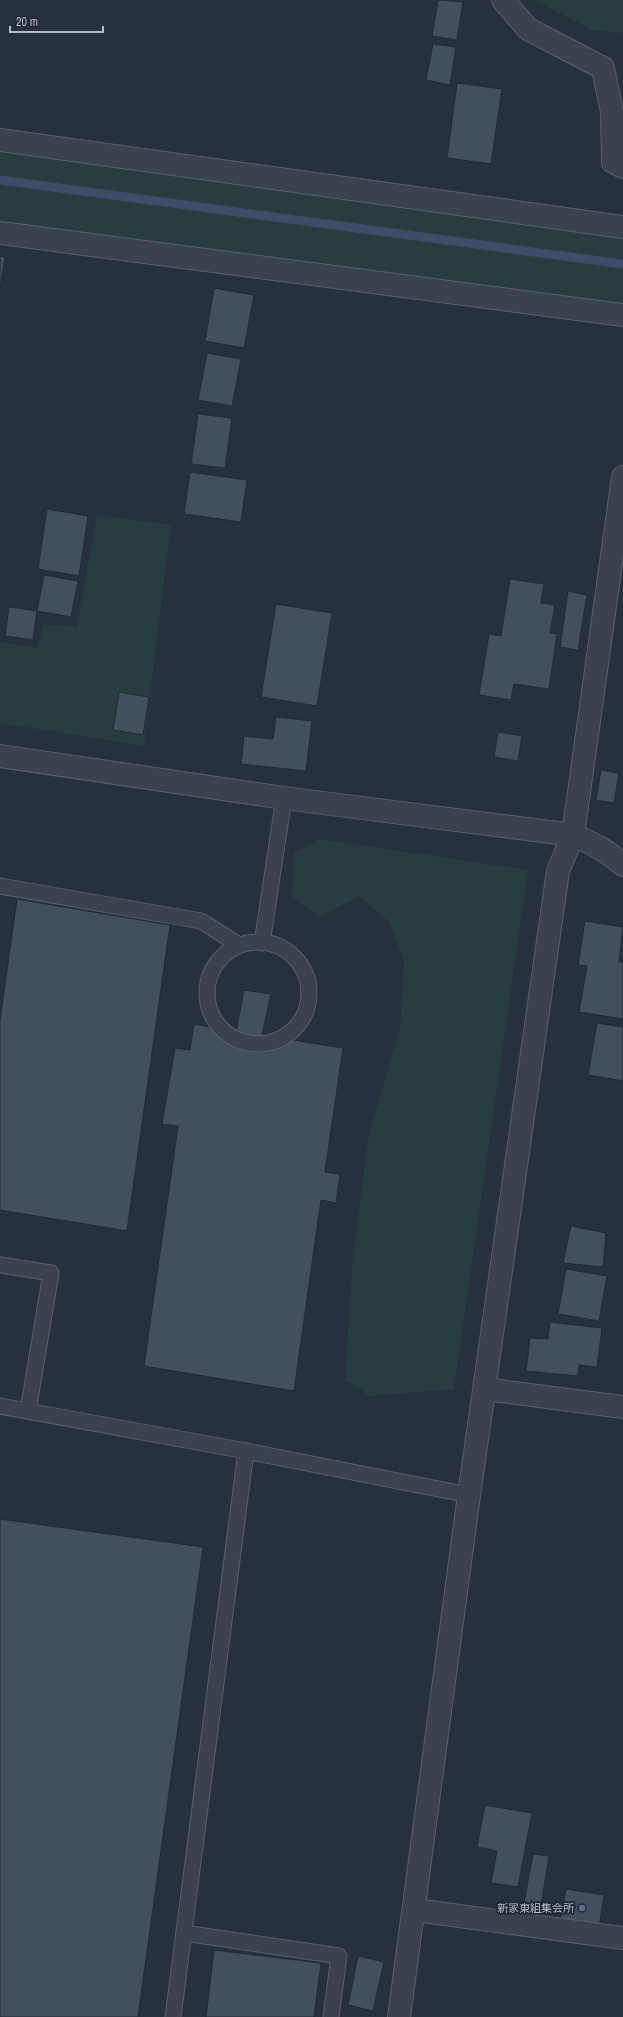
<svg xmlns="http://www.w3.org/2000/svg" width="623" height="2017" font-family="'Archivo Narrow','Noto Sans JP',sans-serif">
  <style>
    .green { fill: #283d3f }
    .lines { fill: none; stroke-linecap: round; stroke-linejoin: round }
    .stream { stroke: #3c4e67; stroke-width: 9 }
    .building { fill: #424f5d; stroke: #212936 }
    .service-casing { stroke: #58606c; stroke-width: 17 }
    .minor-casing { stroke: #58606c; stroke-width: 24 }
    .tertiary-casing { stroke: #58606c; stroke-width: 24 }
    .service { stroke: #3a424e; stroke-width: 15 }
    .minor { stroke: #3a424e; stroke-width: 22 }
    .tertiary { stroke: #3a424e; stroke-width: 22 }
    .service-dot { fill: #5c6f8a; stroke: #1f2734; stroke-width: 1.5 }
    .labels { text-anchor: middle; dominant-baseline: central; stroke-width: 3.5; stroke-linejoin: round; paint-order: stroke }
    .poi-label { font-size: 11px; fill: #b6bec9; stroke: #1f2734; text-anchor: end }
  </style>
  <rect width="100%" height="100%" fill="#26303e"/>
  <g class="green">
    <path d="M 534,0 L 623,0 L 623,33 L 592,30 Z"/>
    <path d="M 0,140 L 623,227 L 623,305 L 0,229 Z"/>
    <path d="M 97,515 L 171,525 L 144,746 L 0,723 L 0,642 L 38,648 L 43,624 L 77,627 Z"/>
    <path d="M 319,839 L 528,870 L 454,1389 L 370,1396 L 345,1380 L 353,1255 L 369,1135 L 400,1028 L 404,959 L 389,922 L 359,896 L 320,917 L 292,896 L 294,853 Z"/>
  </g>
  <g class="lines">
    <path class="stream" d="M 0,180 L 623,264"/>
  </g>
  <g class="building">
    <path d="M 438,0 L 463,2 L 457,40 L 432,36 Z"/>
    <path d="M 433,44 L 456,47 L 450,85 L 426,80 Z"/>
    <path d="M 457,83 L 502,89 L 491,164 L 447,158 Z"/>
    <path d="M 0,256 L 5,257 L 0,292 Z"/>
    <path d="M 214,288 L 254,295 L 244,348 L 205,341 Z"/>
    <path d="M 207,353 L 241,359 L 232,406 L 198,400 Z"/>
    <path d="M 198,414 L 232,418 L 225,468 L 191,464 Z"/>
    <path d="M 190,472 L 247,480 L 241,522 L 184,514 Z"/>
    <path d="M 47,509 L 88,516 L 79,576 L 38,569 Z"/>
    <path d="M 44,575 L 78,581 L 71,617 L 37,611 Z"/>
    <path d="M 510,579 L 544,584 L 541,603 L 555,605 L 550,633 L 557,634 L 549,689 L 514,684 L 511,700 L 479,695 L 489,634 L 501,636 Z"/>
    <path d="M 568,591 L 587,595 L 578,650 L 560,647 Z"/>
    <path d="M 276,604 L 332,613 L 317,706 L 261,697 Z"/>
    <path d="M 9,607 L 37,611 L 33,640 L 5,636 Z"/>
    <path d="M 119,692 L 149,697 L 143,735 L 113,730 Z"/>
    <path d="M 276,717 L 312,721 L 306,771 L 241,764 L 244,736 L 273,739 Z"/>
    <path d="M 498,732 L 522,736 L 518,761 L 494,757 Z"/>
    <path d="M 601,770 L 619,773 L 614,803 L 596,800 Z"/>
    <path d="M 17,899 L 170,925 L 127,1231 L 0,1210 L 0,1020 Z"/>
    <path d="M 585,921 L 623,927 L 619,962 L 623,962 L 623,1019 L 579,1012 L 587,966 L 578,965 Z"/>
    <path d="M 244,990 L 271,994 L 262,1035 L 343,1048 L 325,1172 L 340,1174 L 336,1203 L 321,1200 L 294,1391 L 144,1366 L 178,1126 L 162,1124 L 175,1048 L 190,1050 L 194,1024 L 236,1032 Z"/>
    <path d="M 597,1023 L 623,1027 L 623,1081 L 588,1075 Z"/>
    <path d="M 571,1226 L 606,1233 L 603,1267 L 563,1263 Z"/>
    <path d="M 566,1269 L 607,1276 L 599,1321 L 558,1314 Z"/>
    <path d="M 550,1322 L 602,1328 L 597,1367 L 579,1365 L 578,1376 L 526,1371 L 530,1338 L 548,1339 Z"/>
    <path d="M 0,1519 L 203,1547 L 138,2017 L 0,2017 Z"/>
    <path d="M 485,1805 L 532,1813 L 518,1887 L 491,1883 L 497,1851 L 477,1847 Z"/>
    <path d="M 533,1854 L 549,1856 L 541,1906 L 524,1903 Z"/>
    <path d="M 566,1889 L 604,1895 L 599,1928 L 560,1922 Z"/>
    <path d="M 214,1950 L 321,1963 L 314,2017 L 206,2017 Z"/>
    <path d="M 358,1956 L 384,1962 L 373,2011 L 348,2005 Z"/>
  </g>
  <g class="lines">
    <g class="service-casing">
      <g id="service">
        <path d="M 0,886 L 201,921 L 239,945"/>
        <circle cx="258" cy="993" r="51"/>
        <path d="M 262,943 L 284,798"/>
        <path d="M 0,1265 L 51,1273 L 28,1411"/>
        <path d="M 0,1406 L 246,1451 L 469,1495"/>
        <path d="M 184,1933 L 339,1956 L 331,2017"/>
        <path d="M 173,2017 L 246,1451"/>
      </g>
    </g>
    <g class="minor-casing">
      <g id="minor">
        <path d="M 503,0 L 528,29 L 603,68 L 612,112 L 613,162 L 623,167"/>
        <path d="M 0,140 L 623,227"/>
        <path d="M 0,233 L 623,315"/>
        <path d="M 485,1389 L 623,1407"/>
        <path d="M 415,1910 L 623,1938"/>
        <path d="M 399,2017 L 469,1495 L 558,871 L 573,835 L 623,477"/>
      </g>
    </g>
    <g class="tertiary-casing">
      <path id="tertiary" d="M 0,756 L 284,798 L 573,835 C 592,843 608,851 623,865"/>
    </g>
    <use href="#service" class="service"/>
    <use href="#minor" class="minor"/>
    <use href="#tertiary" class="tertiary"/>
  </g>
  <circle class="service-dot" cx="582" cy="1908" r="4"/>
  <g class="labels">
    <g class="poi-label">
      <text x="574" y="1908">新家東組集会所</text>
    </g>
  </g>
  <path d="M10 26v6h93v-6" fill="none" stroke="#b6bec9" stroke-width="2"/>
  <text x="16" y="26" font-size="12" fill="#b6bec9" stroke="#1f2734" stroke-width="3" paint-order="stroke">20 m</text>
</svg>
